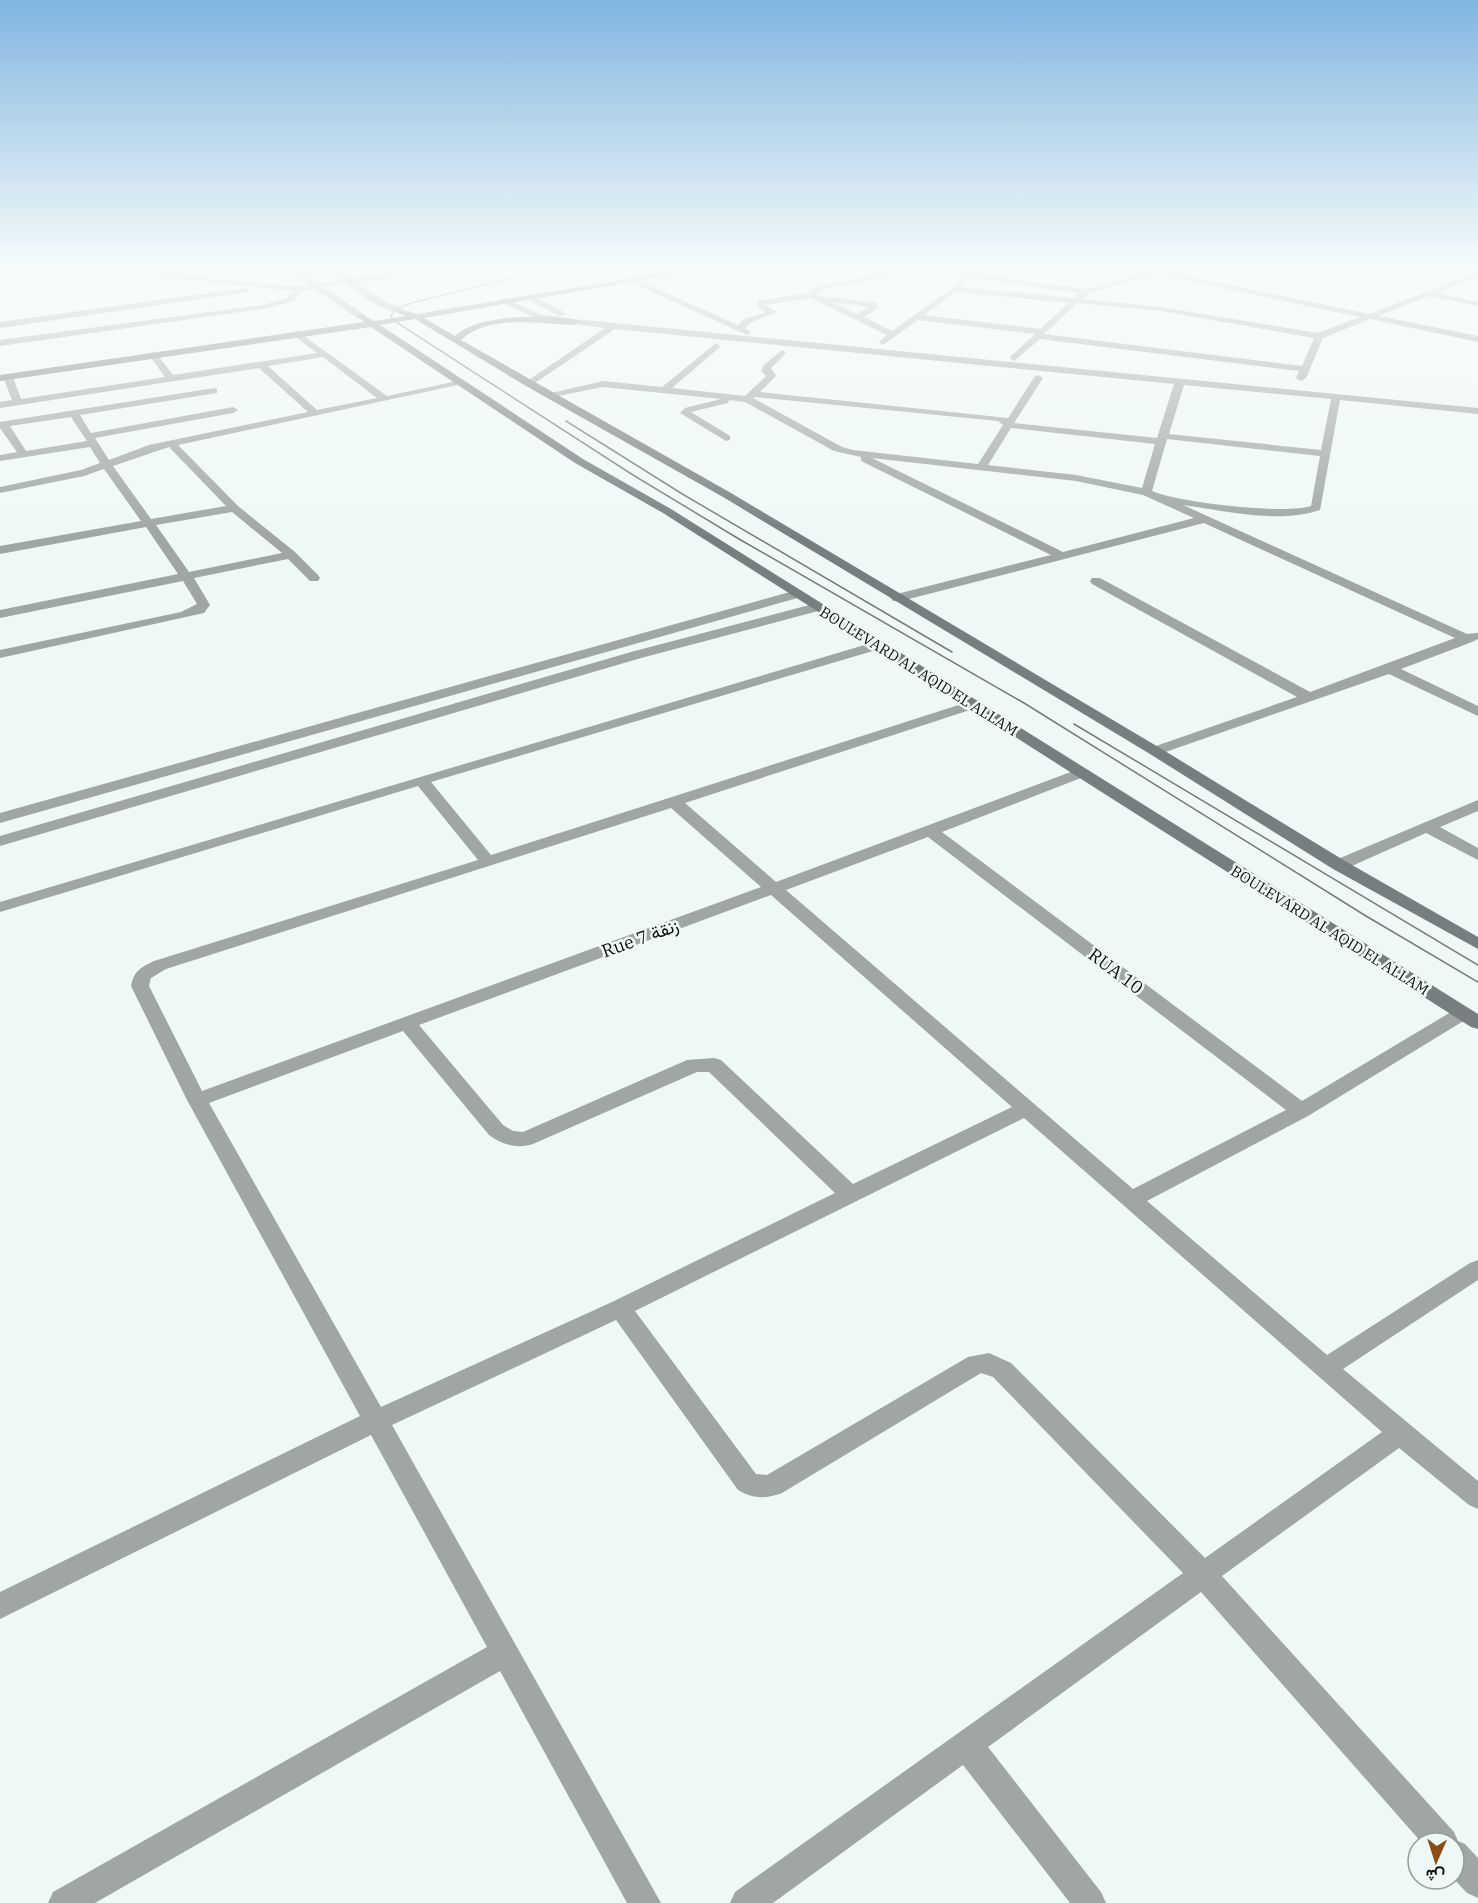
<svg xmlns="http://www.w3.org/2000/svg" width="1478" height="1903" font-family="'IBM Plex Serif',Vazirmatn,serif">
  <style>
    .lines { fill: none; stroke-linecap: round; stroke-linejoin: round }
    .minor { fill: #a0a5a6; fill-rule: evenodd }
    .secondary { fill: #777e7f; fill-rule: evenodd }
    .tram { stroke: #747c7a; stroke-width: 1.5 }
    .labels { text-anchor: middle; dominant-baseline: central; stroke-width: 5; stroke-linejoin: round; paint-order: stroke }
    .far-street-label { font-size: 15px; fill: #0e1211; stroke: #eef9f7 }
    .street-label { font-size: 18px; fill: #0e1211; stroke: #eef9f7 }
  </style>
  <rect width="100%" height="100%" fill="#eef9f7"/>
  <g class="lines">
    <g class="minor">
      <path d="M 94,270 L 125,270 L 298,287 L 309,285 L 288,270 L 297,270 L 317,284 L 340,280 L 325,270 C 337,270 342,278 351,278 C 389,279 427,270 465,270 L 355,283 L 390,304 L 404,309 L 404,313 C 384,314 362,294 346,284 L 323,287 L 365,315 L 365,319 L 359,319 L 315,289 L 301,291 L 293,302 L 262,309 L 0,346 L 0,340 L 262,305 L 287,298 L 293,291 Z"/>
      <path d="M 906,270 L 947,270 L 1086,289 L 1154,270 L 1169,270 L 1167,272 L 1369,314 L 1478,272 L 1478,277 L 1437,293 L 1478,302 L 1478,306 L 1429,296 L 1378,316 L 1478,336 L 1478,342 L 1370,319 L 1323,338 L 1306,378 L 1301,381 L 1296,378 L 1299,371 L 1040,339 L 1014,361 L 1010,358 L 1011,356 L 1035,334 L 918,320 L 883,345 L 879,342 L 887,335 L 811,298 L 765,305 L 777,312 L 750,323 L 745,328 L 751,332 L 747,335 L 628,281 L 635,279 L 738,325 L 744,319 L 766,312 L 758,308 L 758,301 L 808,293 L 809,290 L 822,285 ZM 924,270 L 928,272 L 1080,293 L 1074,298 L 961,287 L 966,283 L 962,281 L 892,331 L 864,317 L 877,309 L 877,303 L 831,297 L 827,299 L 816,294 L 824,289 ZM 1157,274 L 1360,317 L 1318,333 L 1161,307 L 1082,299 L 1089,293 ZM 956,292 L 1069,303 L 1040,329 L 924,315 ZM 832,302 L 869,307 L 857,314 ZM 1077,303 L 1161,311 L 1314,338 L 1302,366 L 1044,334 Z"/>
      <path d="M 245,288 L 249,290 L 248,292 L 0,328 L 0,322 Z"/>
      <path d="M 526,295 L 532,295 L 567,314 L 560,316 L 526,299 Z"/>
      <path d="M 502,299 L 508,299 L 539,314 L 574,319 L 1478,408 L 1478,414 L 1340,400 L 1320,510 C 1278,524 1226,511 1183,505 L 1467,634 L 1478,633 L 1478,639 L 1472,642 L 1401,669 L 1478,706 L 1478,716 L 1389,674 L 1160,754 L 1150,754 L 1148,751 L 1150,748 L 1297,697 L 1092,584 L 1090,581 L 1092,578 L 1100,578 L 1310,692 L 1455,638 L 1204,523 L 901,601 L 893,601 L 891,598 L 893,595 L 1051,555 L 861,461 L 861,457 L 834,451 L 745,402 L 729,400 L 728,403 L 691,412 L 730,436 L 730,440 L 726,441 L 680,413 L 685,408 L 721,399 L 603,387 L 548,398 L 543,395 L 603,381 L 662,387 L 716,343 L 720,346 L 719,348 L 672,388 L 745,396 L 766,376 L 761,371 L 764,365 L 782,350 L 786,353 L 771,368 L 776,376 L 760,392 L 1008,418 L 1035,376 L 1038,375 L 1043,378 L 1014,423 L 1157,438 L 1174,384 L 615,329 L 529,387 L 526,386 L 526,382 L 605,328 L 537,319 L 502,303 ZM 1184,385 L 1331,399 L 1321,450 L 1169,434 ZM 755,397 L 998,421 L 1003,425 L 978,464 L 853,450 L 842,447 L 753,398 ZM 1011,428 L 1155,444 L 1142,488 L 1076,475 L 988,465 ZM 1167,439 L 1320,456 L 1311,506 C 1284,515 1177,502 1152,491 ZM 872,458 L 1076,481 L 1143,495 L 1194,518 L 1063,552 Z"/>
      <path d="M 297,331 L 387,396 L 462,380 L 467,383 L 178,445 L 238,506 L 295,552 L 318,575 L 320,578 L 318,581 L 310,581 L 288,559 L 194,578 L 210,605 L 204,613 L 0,658 L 0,650 L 181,612 L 197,604 L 183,581 L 0,618 L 0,610 L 178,574 L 146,527 L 0,554 L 0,546 L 141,521 L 104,469 L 84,476 L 0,493 L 0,487 L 81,470 L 100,463 L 90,447 L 0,461 L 0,455 L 17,452 L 0,428 L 0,422 L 214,388 L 217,389 L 217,393 L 80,415 L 91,433 L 233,407 L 238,410 L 233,413 L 95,438 L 109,460 L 149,445 L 308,412 L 259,368 L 0,408 L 0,402 L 12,400 L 3,377 L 5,375 L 13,377 L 21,399 L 165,377 L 149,355 L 153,352 L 156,353 L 173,375 L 317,353 L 294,336 L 294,332 ZM 323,357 L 377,398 L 317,410 L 268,366 ZM 71,417 L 87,441 L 26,451 L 10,426 ZM 169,447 L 226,506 L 151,519 L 113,466 ZM 232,512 L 282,553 L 189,572 L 156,525 Z"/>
      <path d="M 797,590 L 801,591 L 803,594 L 801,597 L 0,823 L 0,813 Z"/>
      <path d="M 817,603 L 823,607 L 822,610 L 641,658 L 0,846 L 0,836 L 631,652 Z"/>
      <path d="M 878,641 L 885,645 L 883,648 L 431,782 L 491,855 L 971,701 L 976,702 L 978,705 L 976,708 L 685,803 L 776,882 L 1076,770 L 1086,770 L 1089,773 L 1086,776 L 942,832 L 1302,1101 L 1456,1009 L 1470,1009 L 1472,1013 L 1470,1017 L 1308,1116 L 1147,1201 L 1327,1355 L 1470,1263 L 1478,1260 L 1478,1280 L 1343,1369 L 1478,1481 L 1478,1509 L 1469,1505 L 1399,1448 L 1222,1576 L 1454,1832 L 1458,1841 L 1465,1844 L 1478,1858 L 1478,1898 L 1467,1893 L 1454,1879 L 1454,1843 L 1422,1843 L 1201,1592 L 988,1747 L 1101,1892 L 1106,1903 L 1070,1903 L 963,1765 L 773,1903 L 730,1903 L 735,1892 L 1183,1573 L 993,1377 L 981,1373 L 782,1493 C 766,1499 753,1499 738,1490 L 616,1320 L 392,1425 L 661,1903 L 627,1903 L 500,1671 L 95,1903 L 48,1903 L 53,1892 L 487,1647 L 371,1435 L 0,1619 L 0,1592 L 360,1416 L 187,1100 L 131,986 C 134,971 140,968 154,961 L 478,860 L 418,786 L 0,912 L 0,902 ZM 671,808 L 761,887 L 202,1091 L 149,986 L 151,978 L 166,969 ZM 928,837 L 1286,1110 L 1133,1189 L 786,890 ZM 771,895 L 1012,1107 L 853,1184 L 721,1060 L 714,1058 L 687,1060 L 523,1132 L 513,1131 L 503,1125 L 419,1025 ZM 403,1031 L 489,1135 C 502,1145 518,1149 533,1144 L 697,1072 L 709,1072 L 835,1193 L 612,1302 L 381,1407 L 209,1103 ZM 1024,1118 L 1382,1432 L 1205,1558 L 1011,1363 L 989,1353 L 968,1357 L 767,1475 L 756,1474 L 635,1311 Z"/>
      <path d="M 1478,800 L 1478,811 L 1440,827 L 1478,848 L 1478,860 L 1426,833 L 1345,869 L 1339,870 L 1331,865 L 1333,861 Z"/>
    </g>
    <path class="secondary" d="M 681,270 L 700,270 L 424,318 L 455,336 C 479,313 546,315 577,320 L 578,322 L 574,325 C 540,324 488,314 461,340 L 731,493 L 1160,748 L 1345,861 L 1478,937 L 1478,949 L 1333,869 L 1150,754 L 723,497 L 526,386 L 415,319 L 380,325 L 583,459 L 671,509 L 1478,1014 L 1478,1029 L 1471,1027 L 663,513 L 575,463 L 371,327 L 0,381 L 0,375 L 364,322 L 358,317 L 362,314 L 374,321 L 406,316 L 398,313 L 398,309 L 417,314 Z"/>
    <g class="tram">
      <path d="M 544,270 L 415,302 L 395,309 L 391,316 L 393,320 L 633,475 L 739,539 L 1024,703 L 1366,916 L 1478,982"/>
      <path d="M 566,421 L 684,495 L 952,652"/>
      <path d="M 1074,724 L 1478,965"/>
    </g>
  </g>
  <linearGradient id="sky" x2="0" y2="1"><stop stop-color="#81b5e0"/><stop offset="0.5" stop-color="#f7fcfb"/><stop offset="1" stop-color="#f7fcfb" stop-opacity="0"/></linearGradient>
  <rect width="1478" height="537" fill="url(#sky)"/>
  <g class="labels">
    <g class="far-street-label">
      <text transform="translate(919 671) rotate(32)">BOULEVARD AL AQID EL ALLAM</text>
      <text transform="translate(1330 930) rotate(32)">BOULEVARD AL AQID EL ALLAM</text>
    </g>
    <g class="street-label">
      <text transform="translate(640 938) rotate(-20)">Rue 7 زنقة</text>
      <text transform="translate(1116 971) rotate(37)">RUA 10</text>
    </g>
  </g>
  <g transform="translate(1436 1861) rotate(183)"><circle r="28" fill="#eef9f7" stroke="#949d9b" stroke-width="1.5"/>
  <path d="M0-4.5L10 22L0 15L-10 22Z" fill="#8c4c15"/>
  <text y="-9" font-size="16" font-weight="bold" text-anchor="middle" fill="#0e1211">ش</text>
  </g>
</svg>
